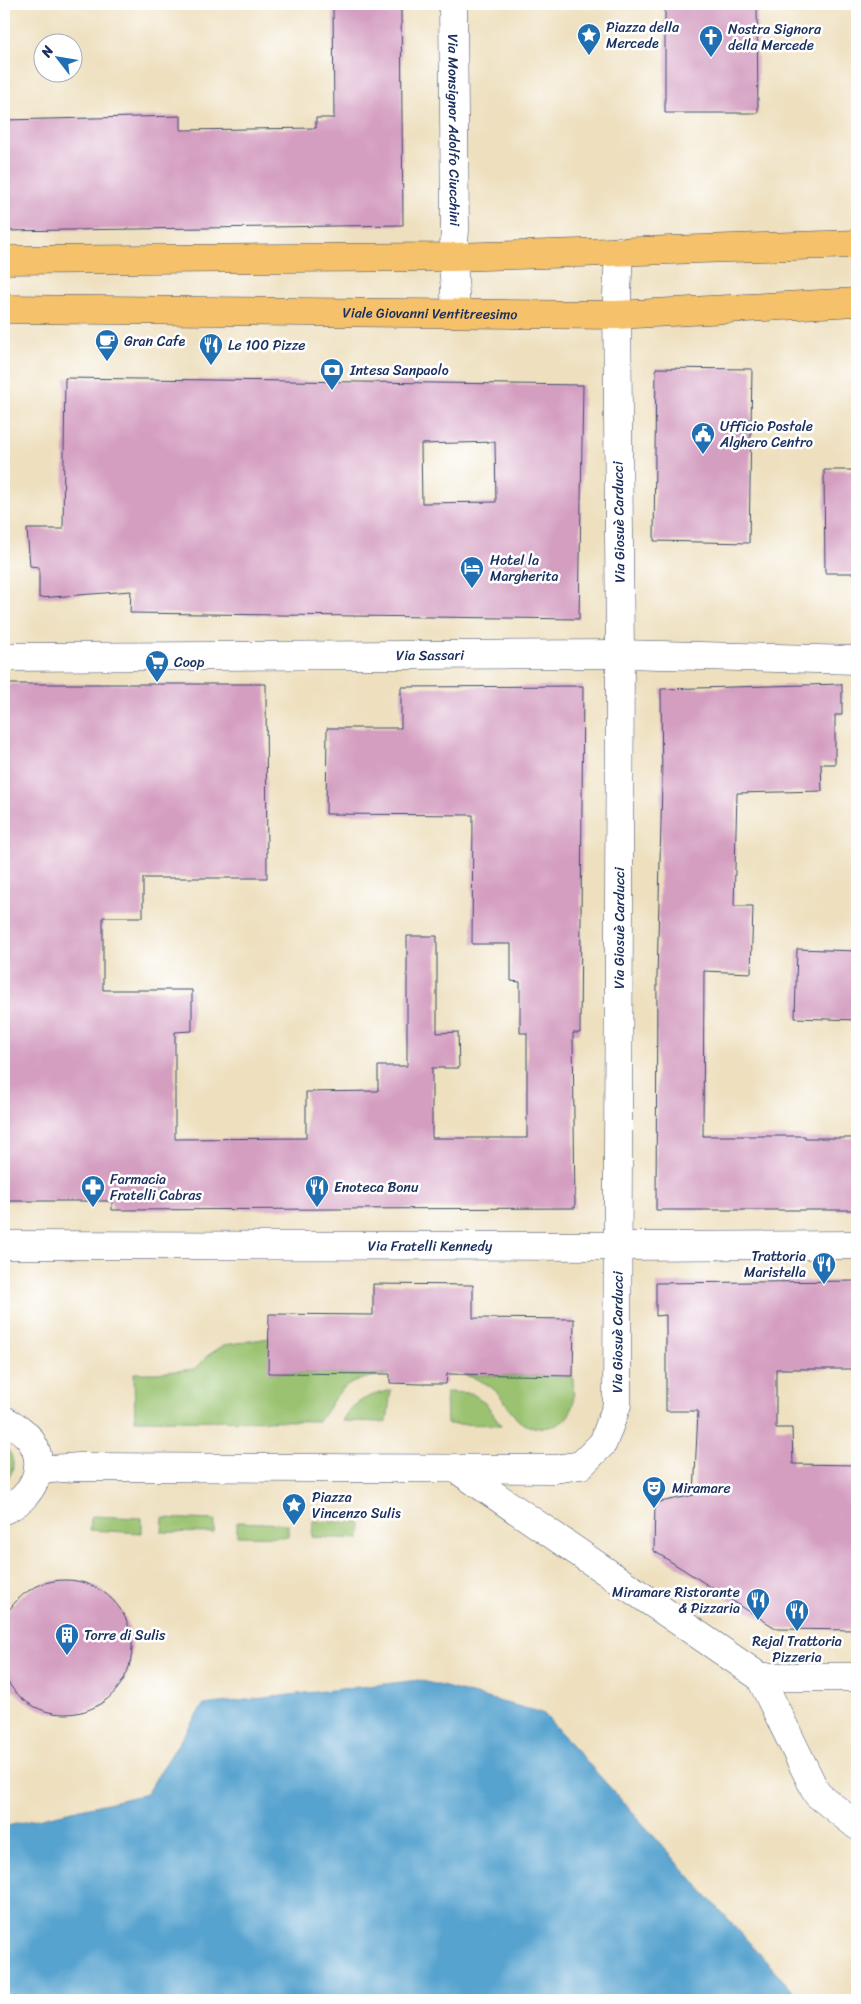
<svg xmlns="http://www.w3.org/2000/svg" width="861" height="2004" font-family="Sriracha,sans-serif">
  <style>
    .green { fill: #9ac26f; stroke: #5a7866 }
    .water { fill: #56a3cf; stroke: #386996 }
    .building { fill: #d49ec1; fill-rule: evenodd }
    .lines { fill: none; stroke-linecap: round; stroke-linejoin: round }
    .minor-casing { stroke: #3b4a6d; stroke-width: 29 }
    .major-casing { stroke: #3b4a6d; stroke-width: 29 }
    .minor { stroke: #fff; stroke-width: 28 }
    .major { stroke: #f5c16b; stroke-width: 28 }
    .labels { text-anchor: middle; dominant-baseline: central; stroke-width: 5; stroke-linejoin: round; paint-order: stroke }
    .poi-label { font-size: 14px; fill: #1b2f5e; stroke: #fff; text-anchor: start }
    .street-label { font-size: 14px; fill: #1b2f5e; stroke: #fff }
  </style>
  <rect width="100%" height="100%" fill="#fff"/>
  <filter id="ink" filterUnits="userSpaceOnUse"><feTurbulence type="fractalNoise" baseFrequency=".02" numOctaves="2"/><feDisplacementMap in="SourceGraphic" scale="10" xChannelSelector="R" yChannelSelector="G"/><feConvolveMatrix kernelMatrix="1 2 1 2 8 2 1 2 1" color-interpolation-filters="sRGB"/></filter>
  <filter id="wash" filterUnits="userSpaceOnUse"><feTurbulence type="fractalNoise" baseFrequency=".0096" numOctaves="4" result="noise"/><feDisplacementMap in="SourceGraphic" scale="20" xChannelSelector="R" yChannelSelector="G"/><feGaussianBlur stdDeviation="1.12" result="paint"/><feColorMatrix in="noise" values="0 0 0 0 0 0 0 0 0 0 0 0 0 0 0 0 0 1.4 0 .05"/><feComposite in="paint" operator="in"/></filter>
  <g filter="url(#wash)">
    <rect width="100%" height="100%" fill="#eee0bf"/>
    <g class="green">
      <path d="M 269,1338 L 269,1373 L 390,1374 C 367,1378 349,1378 334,1399 C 328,1407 325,1415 318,1421 L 135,1420 L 134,1373 L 156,1373 L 194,1369 L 207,1356 L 224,1345 Z"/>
      <path d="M 464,1375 L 573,1376 C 573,1386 575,1398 572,1407 C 567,1430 534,1433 518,1420 C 512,1414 508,1405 502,1398 C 492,1385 479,1379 464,1375 Z"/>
      <path d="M 391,1390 L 387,1422 L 342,1421 C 354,1400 368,1396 391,1390 Z"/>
      <path d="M 446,1392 L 471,1393 L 485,1402 L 501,1425 L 447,1424 Z"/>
      <path d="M 4,1446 C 16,1456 16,1473 4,1482 Z"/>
      <path d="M 91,1516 L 142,1518 L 142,1533 L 90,1530 Z"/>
      <path d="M 163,1518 L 215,1520 L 214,1533 L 162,1532 Z"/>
      <path d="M 313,1521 L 361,1523 L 360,1539 L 312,1537 Z"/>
      <path d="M 237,1522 L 288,1524 L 288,1537 L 237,1536 Z"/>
    </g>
    <path class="water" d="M 419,1680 L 543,1713 L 792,1990 L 808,2000 L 4,2000 L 4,1831 L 7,1826 L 146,1794 L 203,1705 Z"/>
    <g id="blocks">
      <g class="building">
        <path d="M 333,4 L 401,4 L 403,225 L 4,231 L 4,120 L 181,116 L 181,130 L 316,128 L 316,118 L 334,118 Z"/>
        <path d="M 665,4 L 757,4 L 758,113 L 665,113 Z"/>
        <path d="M 656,368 L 752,369 L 749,543 L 654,541 Z"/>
        <path d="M 65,378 L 583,385 L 579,619 L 130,613 L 131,591 L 39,598 L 39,567 L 30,566 L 27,529 L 63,529 ZM 495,442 L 496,502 L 422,503 L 421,444 Z"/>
        <path d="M 824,470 L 857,470 L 857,573 L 825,573 Z"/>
        <path d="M 4,684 L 266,684 L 267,878 L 143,878 L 143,917 L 103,917 L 103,990 L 192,990 L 192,1031 L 175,1032 L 175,1139 L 306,1138 L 306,1092 L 378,1091 L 378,1066 L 407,1066 L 407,936 L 437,936 L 437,1033 L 458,1032 L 459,1068 L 432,1068 L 432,1138 L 527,1138 L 527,1033 L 520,1033 L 520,982 L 511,981 L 511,944 L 472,944 L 473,815 L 326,814 L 327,728 L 401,728 L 401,687 L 583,686 L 580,1033 L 573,1033 L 575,1208 L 112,1210 L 112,1201 L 4,1201 Z"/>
        <path d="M 842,684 L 842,715 L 835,715 L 835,764 L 821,764 L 822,791 L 737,793 L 734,906 L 753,906 L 751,973 L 704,971 L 703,1136 L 805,1136 L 805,1138 L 857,1138 L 857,1210 L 656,1210 L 657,977 L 662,783 L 661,689 Z"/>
        <path d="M 797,949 L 857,951 L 857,1020 L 795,1018 Z"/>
        <path d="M 857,1281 L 857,1369 L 776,1369 L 776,1428 L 792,1428 L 793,1464 L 857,1465 L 857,1630 L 777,1629 L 654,1551 L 655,1503 L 694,1495 L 698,1411 L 666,1411 L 666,1315 L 656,1316 L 656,1283 Z"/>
        <path d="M 373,1284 L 473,1285 L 473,1318 L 574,1319 L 573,1376 L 447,1374 L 446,1384 L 419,1384 L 390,1383 L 390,1374 L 268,1373 L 269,1314 L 373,1315 Z"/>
        <circle cx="65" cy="1647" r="67"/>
      </g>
    </g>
  </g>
  <g filter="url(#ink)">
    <use href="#blocks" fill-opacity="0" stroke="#3b4a6d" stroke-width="1"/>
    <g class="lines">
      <g class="minor-casing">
        <g id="minor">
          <path id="s1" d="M 453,4 L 455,230 L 453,257 L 456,313"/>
          <path id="s2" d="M 4,657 L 620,654 L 857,660"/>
          <path id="s3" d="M 4,1245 L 618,1246 L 857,1245"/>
          <path d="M 4,1420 C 13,1425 22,1429 29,1438 C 50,1465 32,1499 4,1510"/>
          <path d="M 455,1468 L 760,1677 L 817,1794 L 857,1826"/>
          <path id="s4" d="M 38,1470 L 79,1467 L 555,1469 L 581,1465 L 603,1443 L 617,1405 L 620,654 L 617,295 L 619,251"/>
          <path d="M 760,1677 L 857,1677"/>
        </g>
      </g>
      <g class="major-casing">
        <g id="major">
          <path d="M 4,260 L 453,257 L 857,244"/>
          <path id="s5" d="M 4,309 L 616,315 L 857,302"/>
        </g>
      </g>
      <use href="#minor" class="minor"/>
      <use href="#major" class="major"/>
    </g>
  </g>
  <defs>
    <g id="sight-pin" transform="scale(1.25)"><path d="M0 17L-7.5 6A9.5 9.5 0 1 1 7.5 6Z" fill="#1f6fb2" stroke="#fff"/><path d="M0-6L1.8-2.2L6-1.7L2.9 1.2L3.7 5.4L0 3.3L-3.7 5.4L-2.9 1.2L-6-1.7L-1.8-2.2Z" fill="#fff"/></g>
    <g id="church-pin" transform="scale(1.25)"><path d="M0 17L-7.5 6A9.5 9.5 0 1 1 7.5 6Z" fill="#1f6fb2" stroke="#fff"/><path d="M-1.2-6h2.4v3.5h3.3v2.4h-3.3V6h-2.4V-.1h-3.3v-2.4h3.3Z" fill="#fff"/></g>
    <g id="cafe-pin" transform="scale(1.25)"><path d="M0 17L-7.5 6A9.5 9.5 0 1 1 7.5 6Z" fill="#1f6fb2" stroke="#fff"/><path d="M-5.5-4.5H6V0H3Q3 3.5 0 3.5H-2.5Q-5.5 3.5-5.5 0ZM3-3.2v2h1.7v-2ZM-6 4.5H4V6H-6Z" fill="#fff"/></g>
    <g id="restaurant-pin" transform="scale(1.25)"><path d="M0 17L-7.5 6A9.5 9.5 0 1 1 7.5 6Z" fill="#1f6fb2" stroke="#fff"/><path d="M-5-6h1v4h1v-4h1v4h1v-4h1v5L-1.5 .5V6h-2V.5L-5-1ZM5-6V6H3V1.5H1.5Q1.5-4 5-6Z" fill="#fff"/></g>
    <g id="bank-pin" transform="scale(1.25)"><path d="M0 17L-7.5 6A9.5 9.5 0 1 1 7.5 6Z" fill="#1f6fb2" stroke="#fff"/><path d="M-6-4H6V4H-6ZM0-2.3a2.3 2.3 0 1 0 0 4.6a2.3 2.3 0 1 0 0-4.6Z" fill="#fff"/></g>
    <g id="civic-pin" transform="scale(1.25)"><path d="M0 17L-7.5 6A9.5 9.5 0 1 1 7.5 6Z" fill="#1f6fb2" stroke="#fff"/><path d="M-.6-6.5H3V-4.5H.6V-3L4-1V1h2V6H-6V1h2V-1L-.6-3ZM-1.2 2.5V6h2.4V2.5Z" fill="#fff"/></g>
    <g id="hotel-pin" transform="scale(1.25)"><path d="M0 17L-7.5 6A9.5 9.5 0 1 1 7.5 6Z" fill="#1f6fb2" stroke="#fff"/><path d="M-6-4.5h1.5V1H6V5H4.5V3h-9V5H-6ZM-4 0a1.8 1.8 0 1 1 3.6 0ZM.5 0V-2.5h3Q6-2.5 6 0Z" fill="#fff"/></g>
    <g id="supermarket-pin" transform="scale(1.25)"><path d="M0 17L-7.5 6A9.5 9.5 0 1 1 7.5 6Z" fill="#1f6fb2" stroke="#fff"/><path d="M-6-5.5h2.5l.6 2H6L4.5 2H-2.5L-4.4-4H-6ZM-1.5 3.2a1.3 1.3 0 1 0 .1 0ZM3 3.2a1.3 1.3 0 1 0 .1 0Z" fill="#fff"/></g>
    <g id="pharmacy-pin" transform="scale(1.25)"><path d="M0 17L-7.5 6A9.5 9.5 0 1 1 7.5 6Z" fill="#1f6fb2" stroke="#fff"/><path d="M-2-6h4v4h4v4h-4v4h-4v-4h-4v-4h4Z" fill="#fff"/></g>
    <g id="theatre-pin" transform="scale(1.25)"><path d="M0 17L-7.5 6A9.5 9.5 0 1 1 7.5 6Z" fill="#1f6fb2" stroke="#fff"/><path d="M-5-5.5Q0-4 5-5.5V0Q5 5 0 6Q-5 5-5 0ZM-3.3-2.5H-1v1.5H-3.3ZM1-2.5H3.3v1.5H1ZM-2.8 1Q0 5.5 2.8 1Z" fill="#fff"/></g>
    <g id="building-pin" transform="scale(1.25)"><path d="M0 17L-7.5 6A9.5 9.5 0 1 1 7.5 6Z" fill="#1f6fb2" stroke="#fff"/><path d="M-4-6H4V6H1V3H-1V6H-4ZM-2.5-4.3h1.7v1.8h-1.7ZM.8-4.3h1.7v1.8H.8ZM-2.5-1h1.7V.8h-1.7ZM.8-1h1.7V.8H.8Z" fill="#fff"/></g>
  </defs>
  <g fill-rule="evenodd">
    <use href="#sight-pin" x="589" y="35"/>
    <use href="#church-pin" x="711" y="37"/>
    <use href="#cafe-pin" x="107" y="341"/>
    <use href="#restaurant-pin" x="211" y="345"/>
    <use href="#bank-pin" x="332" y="370"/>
    <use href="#civic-pin" x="703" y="434"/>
    <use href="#hotel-pin" x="472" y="568"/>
    <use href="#supermarket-pin" x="157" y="662"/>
    <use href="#pharmacy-pin" x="93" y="1187"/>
    <use href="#restaurant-pin" x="317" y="1187"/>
    <use href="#restaurant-pin" x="824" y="1264"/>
    <use href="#theatre-pin" x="654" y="1488"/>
    <use href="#sight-pin" x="294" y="1505"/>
    <use href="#restaurant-pin" x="758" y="1600"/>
    <use href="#restaurant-pin" x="797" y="1611"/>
    <use href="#building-pin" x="67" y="1635"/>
  </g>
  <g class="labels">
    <g class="poi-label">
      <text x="606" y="27">Piazza della<tspan x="606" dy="16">Mercede</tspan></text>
      <text x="728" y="29">Nostra Signora<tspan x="728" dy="16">della Mercede</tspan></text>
      <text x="124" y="341">Gran Cafe</text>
      <text x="228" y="345">Le 100 Pizze</text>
      <text x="350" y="370">Intesa Sanpaolo</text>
      <text x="720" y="426">Ufficio Postale<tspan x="720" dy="16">Alghero Centro</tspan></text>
      <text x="490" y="560">Hotel la<tspan x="490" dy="16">Margherita</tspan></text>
      <text x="174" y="662">Coop</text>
      <text x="110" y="1179">Farmacia<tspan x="110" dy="16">Fratelli Cabras</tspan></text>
      <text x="334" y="1187">Enoteca Bonu</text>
      <text x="806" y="1256" text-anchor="end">Trattoria<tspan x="806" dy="16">Maristella</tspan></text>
      <text x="672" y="1488">Miramare</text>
      <text x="312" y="1497">Piazza<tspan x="312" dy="16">Vincenzo Sulis</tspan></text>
      <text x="740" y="1592" text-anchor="end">Miramare Ristorante<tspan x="740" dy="16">&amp; Pizzaria</tspan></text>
      <text x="84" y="1635">Torre di Sulis</text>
      <text x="797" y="1641" text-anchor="middle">Rejal Trattoria<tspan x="797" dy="16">Pizzeria</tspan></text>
    </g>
    <g class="street-label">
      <text stroke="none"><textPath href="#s1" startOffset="126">Via Monsignor Adolfo Ciucchini</textPath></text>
      <text stroke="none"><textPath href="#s5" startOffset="426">Viale Giovanni Ventitreesimo</textPath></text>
      <text transform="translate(619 522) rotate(-91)">Via Giosuè Carducci</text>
      <text stroke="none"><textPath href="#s2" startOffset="426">Via Sassari</textPath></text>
      <text stroke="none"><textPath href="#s4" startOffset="1092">Via Giosuè Carducci</textPath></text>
      <text stroke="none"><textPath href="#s3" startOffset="426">Via Fratelli Kennedy</textPath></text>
      <text stroke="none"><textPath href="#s4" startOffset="688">Via Giosuè Carducci</textPath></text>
    </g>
  </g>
  <rect width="861" height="2004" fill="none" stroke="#fff" stroke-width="20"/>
  <g transform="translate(58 58) rotate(301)"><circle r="24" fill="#ffffff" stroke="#a4acbf"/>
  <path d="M0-4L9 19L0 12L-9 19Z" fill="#1f6fb2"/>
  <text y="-8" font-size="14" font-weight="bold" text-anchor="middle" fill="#1b2f5e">N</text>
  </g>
</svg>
